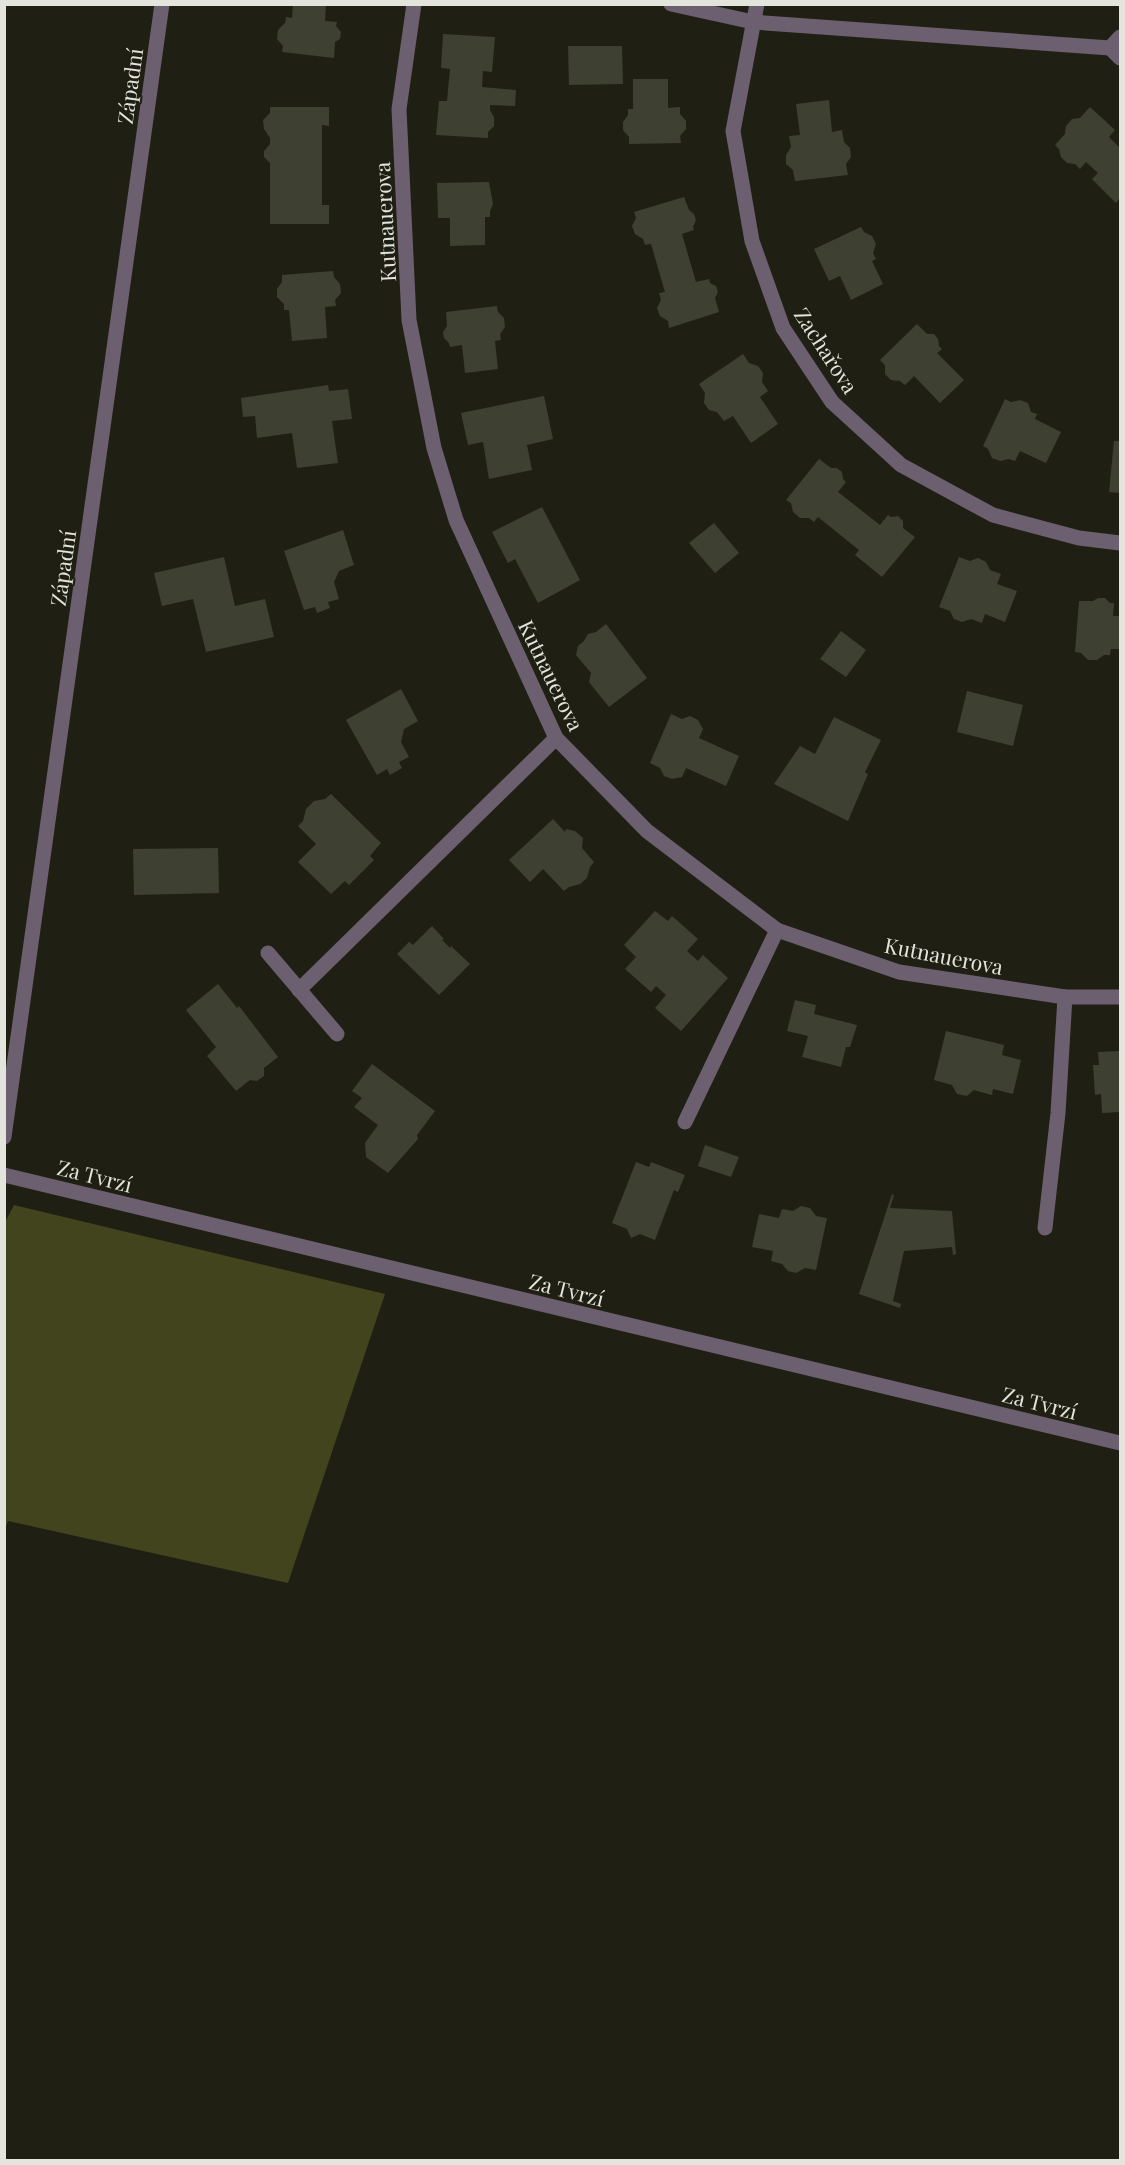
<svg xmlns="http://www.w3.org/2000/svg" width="1125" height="2165" font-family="'Playfair Display',serif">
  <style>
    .green { fill: #41441d }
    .building { fill: #3e4032 }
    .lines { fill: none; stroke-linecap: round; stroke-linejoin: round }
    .minor { stroke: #6c5f6f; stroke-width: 15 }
    .labels { text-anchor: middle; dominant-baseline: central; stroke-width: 4.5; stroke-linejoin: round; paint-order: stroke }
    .street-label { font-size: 21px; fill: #e3e4db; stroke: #1f2013 }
  </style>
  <rect width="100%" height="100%" fill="#1f2013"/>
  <path class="green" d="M 14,1205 L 385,1294 L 288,1583 L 8,1521 L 5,1529 L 4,1224 Z"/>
  <g class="building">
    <path d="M 293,4 L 326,4 L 325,21 L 337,22 L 336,26 L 341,32 L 340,39 L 335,42 L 334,58 L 282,52 L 283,46 L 277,39 L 278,30 L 285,23 L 286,17 L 292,18 Z"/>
    <path d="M 443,34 L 495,37 L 492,72 L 483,71 L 482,87 L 516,90 L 515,106 L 490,105 L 490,110 L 494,117 L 494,126 L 488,132 L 488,138 L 436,135 L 439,101 L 447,101 L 450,69 L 441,68 Z"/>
    <path d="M 568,46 L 622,46 L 623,84 L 569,85 Z"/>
    <path d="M 633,79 L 668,79 L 668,108 L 680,107 L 680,114 L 686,121 L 686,129 L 680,136 L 681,143 L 629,144 L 629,137 L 623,130 L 623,122 L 628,115 L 628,109 L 633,109 Z"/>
    <path d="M 829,100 L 832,132 L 842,130 L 844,142 L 850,148 L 851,157 L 846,164 L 848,175 L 795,181 L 793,170 L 786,164 L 786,155 L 791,147 L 789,136 L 800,135 L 796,104 Z"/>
    <path d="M 270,107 L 329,107 L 329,126 L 322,125 L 322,205 L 329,205 L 329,224 L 270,224 L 270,163 L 264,157 L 264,151 L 270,144 L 270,138 L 264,129 L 263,120 L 270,113 Z"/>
    <path d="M 1090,107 L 1115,130 L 1109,137 L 1120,148 L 1120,198 L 1116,203 L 1092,179 L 1098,173 L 1086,162 L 1080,169 L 1075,164 L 1067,163 L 1061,157 L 1059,149 L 1055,145 L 1065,134 L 1066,126 L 1072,119 L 1080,118 Z"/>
    <path d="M 489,182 L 493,204 L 490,211 L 490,217 L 485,217 L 485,245 L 450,246 L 450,218 L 438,218 L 437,183 Z"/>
    <path d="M 684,197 L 689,210 L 694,214 L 696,220 L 693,227 L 694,230 L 682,234 L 696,282 L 709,279 L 710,283 L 716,286 L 718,292 L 715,298 L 719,312 L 669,328 L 668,321 L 660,316 L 657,308 L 661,300 L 659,293 L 665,292 L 651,244 L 645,245 L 643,239 L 635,234 L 632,226 L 636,218 L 634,212 Z"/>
    <path d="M 861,227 L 864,232 L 872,236 L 876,244 L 873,253 L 876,259 L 872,261 L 883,284 L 851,300 L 840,276 L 829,281 L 814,249 Z"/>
    <path d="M 333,271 L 334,277 L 340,284 L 341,293 L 335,300 L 336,306 L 325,307 L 327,338 L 292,341 L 289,310 L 284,310 L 284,304 L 277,297 L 277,289 L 282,282 L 282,275 Z"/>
    <path d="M 497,306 L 498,312 L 504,318 L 505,327 L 500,334 L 501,340 L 495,341 L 498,369 L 465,373 L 462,345 L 450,347 L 449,343 L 444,338 L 443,332 L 447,326 L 446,312 Z"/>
    <path d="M 917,324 L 927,334 L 934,334 L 938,339 L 939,346 L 942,349 L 937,353 L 964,380 L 940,403 L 914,376 L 905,385 L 900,381 L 891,380 L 885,374 L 885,365 L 880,360 Z"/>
    <path d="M 743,354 L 749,363 L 758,366 L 763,373 L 762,382 L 768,391 L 760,397 L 778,424 L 751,443 L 733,416 L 724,421 L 717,412 L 709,410 L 704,403 L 705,393 L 699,384 Z"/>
    <path d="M 328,385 L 329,391 L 348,389 L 352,419 L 332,421 L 338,463 L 297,468 L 292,433 L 257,438 L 255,416 L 243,417 L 241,398 Z"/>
    <path d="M 544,396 L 553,439 L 527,445 L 532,470 L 489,479 L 483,442 L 468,445 L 461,413 Z"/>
    <path d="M 1005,399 L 1011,402 L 1020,400 L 1028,403 L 1031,412 L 1037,414 L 1035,419 L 1061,432 L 1046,463 L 1020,451 L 1015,461 L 1009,459 L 1000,461 L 992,458 L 988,449 L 983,446 Z"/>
    <path d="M 1114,441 L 1120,441 L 1120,493 L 1109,492 Z"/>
    <path d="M 819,459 L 831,468 L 837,468 L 842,472 L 843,479 L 846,482 L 838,492 L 880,525 L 888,515 L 891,517 L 898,516 L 903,521 L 903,528 L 915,537 L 882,577 L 855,555 L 859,550 L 818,517 L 814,522 L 809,518 L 800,518 L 793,512 L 791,503 L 786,500 Z"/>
    <path d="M 542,507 L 580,580 L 538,603 L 515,559 L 508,563 L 492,532 Z"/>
    <path d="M 714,523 L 739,553 L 715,573 L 689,543 Z"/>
    <path d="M 343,530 L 354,565 L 339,571 L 334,582 L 339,599 L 328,602 L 330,608 L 317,613 L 315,607 L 304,610 L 284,551 Z"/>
    <path d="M 224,557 L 235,606 L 265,599 L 274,637 L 206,652 L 193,599 L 162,606 L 154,573 Z"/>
    <path d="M 959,557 L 970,561 L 978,558 L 986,562 L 990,570 L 1001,574 L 997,584 L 1017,591 L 1005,622 L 985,614 L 982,623 L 971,619 L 962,622 L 954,619 L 950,611 L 939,607 Z"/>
    <path d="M 1098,598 L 1105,598 L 1110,603 L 1114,603 L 1113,616 L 1120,616 L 1120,649 L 1111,649 L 1110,655 L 1104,655 L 1097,660 L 1088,660 L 1081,653 L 1075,652 L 1079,601 L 1093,601 Z"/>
    <path d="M 606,624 L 647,678 L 609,707 L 589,682 L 591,673 L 576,655 L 578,646 L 584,641 L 588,634 L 596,632 Z"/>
    <path d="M 841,631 L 866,650 L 846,677 L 820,659 Z"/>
    <path d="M 401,689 L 418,721 L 404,729 L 401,742 L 409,757 L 399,762 L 402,768 L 390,775 L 387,769 L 377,775 L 346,720 Z"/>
    <path d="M 967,691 L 1023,705 L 1013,746 L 957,732 Z"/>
    <path d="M 671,714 L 682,719 L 690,716 L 698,720 L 703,729 L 699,738 L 739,756 L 726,786 L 686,768 L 682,777 L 672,779 L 664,776 L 660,768 L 650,763 Z"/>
    <path d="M 834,717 L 881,740 L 865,772 L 868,774 L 848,821 L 774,784 L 800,746 L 815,754 Z"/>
    <path d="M 331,794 L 381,843 L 370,856 L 374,860 L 349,885 L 345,881 L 331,894 L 298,862 L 316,844 L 298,826 L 303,821 L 306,809 L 314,801 L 325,799 Z"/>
    <path d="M 553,819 L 565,832 L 566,829 L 575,831 L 583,838 L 582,848 L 594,862 L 590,867 L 587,878 L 580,884 L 569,887 L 564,891 L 543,869 L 530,882 L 509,860 Z"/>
    <path d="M 218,848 L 219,893 L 134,895 L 133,849 Z"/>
    <path d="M 655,911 L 668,921 L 672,916 L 698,939 L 687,951 L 698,961 L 703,955 L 728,978 L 681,1031 L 655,1008 L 666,995 L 656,986 L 651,992 L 625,969 L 636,957 L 624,945 Z"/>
    <path d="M 432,926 L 444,939 L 442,940 L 450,948 L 451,946 L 470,964 L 439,995 L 397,954 L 409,942 L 413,945 Z"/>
    <path d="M 218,984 L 237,1008 L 239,1006 L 278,1057 L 264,1068 L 264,1076 L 257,1081 L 250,1080 L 236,1091 L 207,1056 L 216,1047 L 186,1010 Z"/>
    <path d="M 795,1000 L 816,1005 L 814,1014 L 857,1025 L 850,1047 L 846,1047 L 841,1067 L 802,1057 L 808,1036 L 787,1031 Z"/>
    <path d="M 946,1031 L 1004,1045 L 1002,1055 L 1021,1060 L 1013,1094 L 993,1089 L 992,1095 L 974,1090 L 967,1096 L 957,1094 L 952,1085 L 934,1080 Z"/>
    <path d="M 1120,1051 L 1120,1112 L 1102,1113 L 1101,1094 L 1095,1095 L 1093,1065 L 1099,1065 L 1098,1052 Z"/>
    <path d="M 372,1064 L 435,1111 L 417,1135 L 418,1139 L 388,1173 L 366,1157 L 365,1143 L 378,1125 L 354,1107 L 362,1098 L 352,1091 Z"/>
    <path d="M 705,1145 L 739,1157 L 731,1177 L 698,1166 Z"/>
    <path d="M 636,1162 L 649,1167 L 651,1162 L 685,1175 L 678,1192 L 674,1190 L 655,1240 L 640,1234 L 631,1238 L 627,1229 L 612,1223 Z"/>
    <path d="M 892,1194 L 894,1195 L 890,1208 L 952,1211 L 956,1254 L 953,1255 L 952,1247 L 904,1251 L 893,1301 L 901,1304 L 900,1308 L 859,1294 Z"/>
    <path d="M 801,1206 L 810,1208 L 816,1216 L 827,1218 L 816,1270 L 805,1268 L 796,1273 L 788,1271 L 782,1264 L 771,1261 L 773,1251 L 752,1247 L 759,1214 L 779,1218 L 782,1209 L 793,1211 Z"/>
  </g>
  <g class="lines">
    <g class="minor">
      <path d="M 414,4 L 399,109 L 409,320 L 434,448 L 456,520 L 556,738 L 647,831 L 777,930 L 899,972 L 1065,997 L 1120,997"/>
      <path d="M 671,4 L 753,22 L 1110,48"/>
      <path d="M 757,4 L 733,131 L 752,241 L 783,328 L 832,402 L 901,465 L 993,515 L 1079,538 L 1120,543"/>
      <path d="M 1120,37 L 1110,48 L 1120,58"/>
      <path d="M 268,953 L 337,1034"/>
      <path d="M 299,990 L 556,738"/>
      <path d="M 685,1122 L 777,930"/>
      <path d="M 4,1137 L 162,4"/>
      <path d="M 4,1175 L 1120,1443"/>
      <path d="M 1045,1228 L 1058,1113 L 1065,997"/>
    </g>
  </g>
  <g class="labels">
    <g class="street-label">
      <text transform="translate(129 86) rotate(-82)">Západní</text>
      <text transform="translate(384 222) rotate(-93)">Kutnauerova</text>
      <text transform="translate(827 350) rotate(57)">Zachařova</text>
      <text transform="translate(62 568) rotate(-82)">Západní</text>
      <text transform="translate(552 675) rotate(64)">Kutnauerova</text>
      <text transform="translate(944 955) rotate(11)">Kutnauerova</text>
      <text transform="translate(95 1175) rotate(14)">Za Tvrzí</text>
      <text transform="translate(567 1289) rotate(14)">Za Tvrzí</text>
      <text transform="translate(1040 1402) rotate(14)">Za Tvrzí</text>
    </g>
  </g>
  <rect width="1125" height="2165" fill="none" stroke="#e3e4db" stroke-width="12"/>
</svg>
